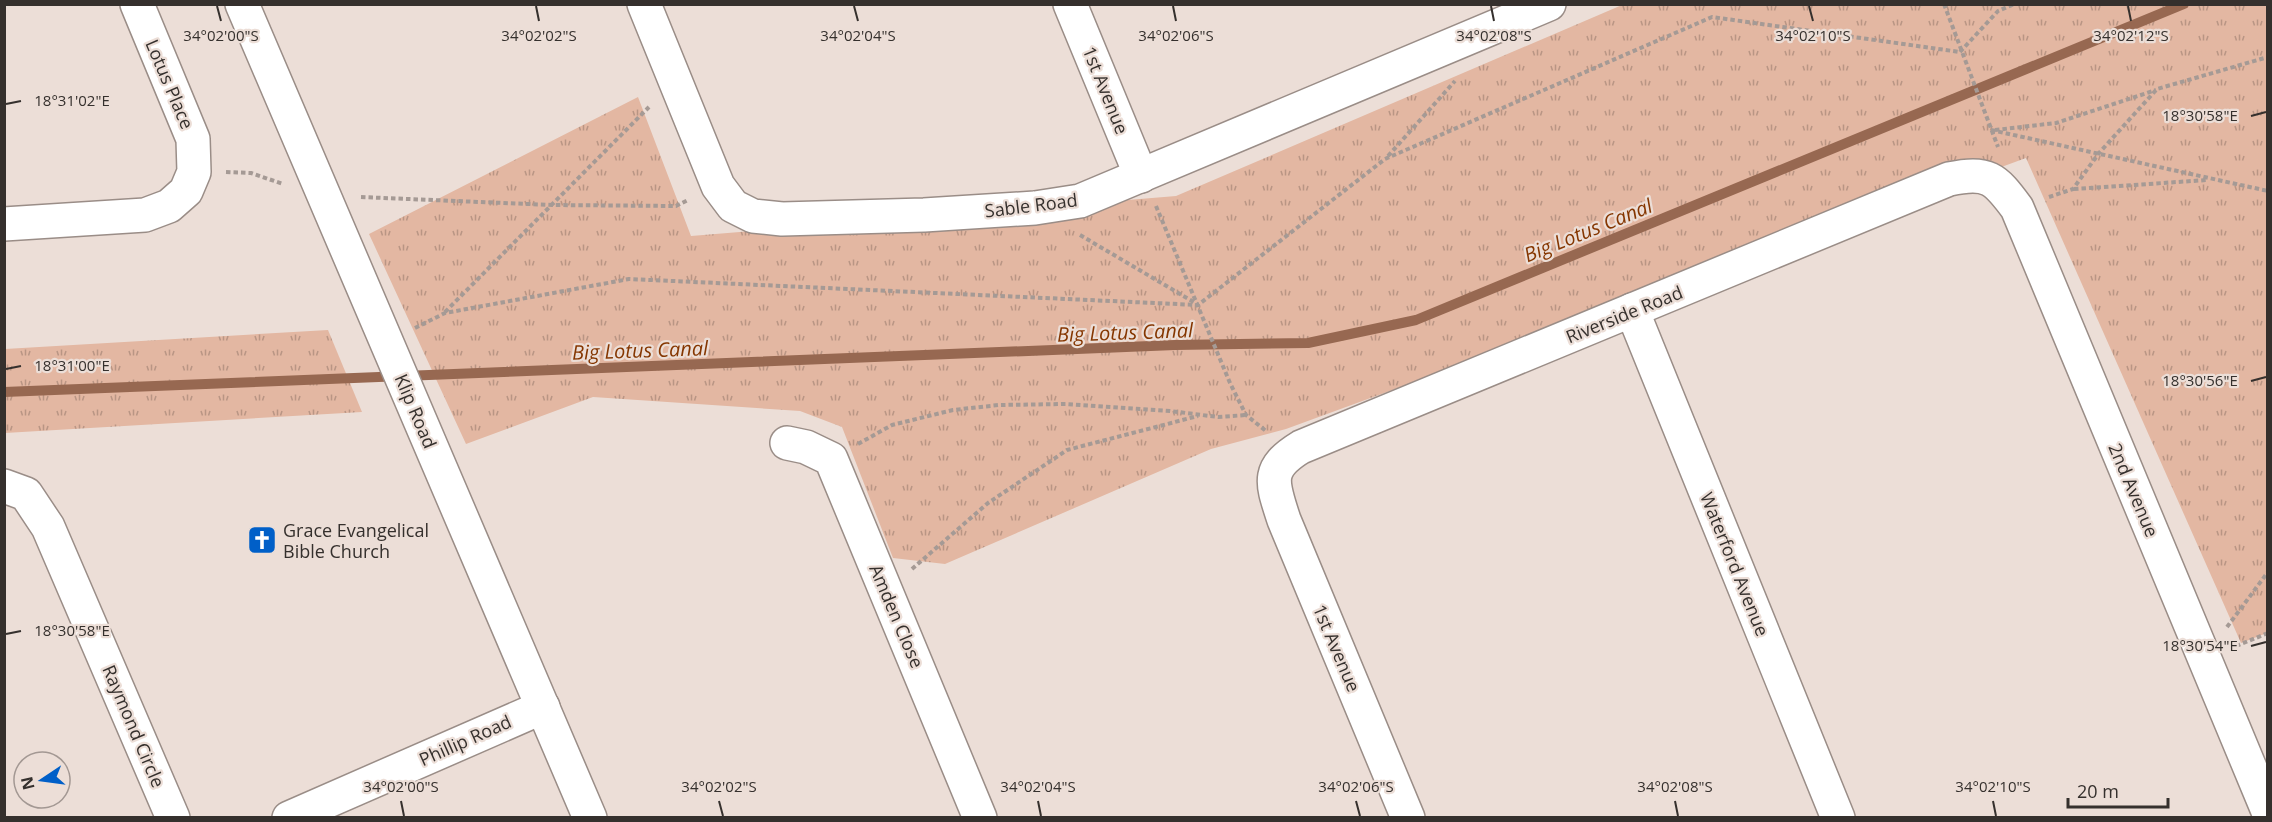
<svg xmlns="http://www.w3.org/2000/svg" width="2272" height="822" font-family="'Open Sans',sans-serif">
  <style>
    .grass { fill: url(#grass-tufts) }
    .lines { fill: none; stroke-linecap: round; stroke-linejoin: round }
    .stream { stroke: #976851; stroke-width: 10 }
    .street-casing { stroke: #9a8d87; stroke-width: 36 }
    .secondary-casing { stroke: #9a8d87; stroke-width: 36 }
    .path { stroke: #a59a95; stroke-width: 4; stroke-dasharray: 4.5 3; stroke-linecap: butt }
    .street { stroke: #fff; stroke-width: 33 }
    .secondary { stroke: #fff; stroke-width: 33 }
    .ticks { fill: none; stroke: #35302d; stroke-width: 2 }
    .labels { text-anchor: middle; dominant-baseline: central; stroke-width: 4.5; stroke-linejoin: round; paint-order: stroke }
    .street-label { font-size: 18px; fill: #35302d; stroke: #ecded7 }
    .poi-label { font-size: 18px; fill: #35302d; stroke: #ecded7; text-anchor: start }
    .water-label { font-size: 20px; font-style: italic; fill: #853600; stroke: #ecded7 }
    .ticks-label { font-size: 15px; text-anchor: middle; fill: #35302d; stroke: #ecded7; stroke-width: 4.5; stroke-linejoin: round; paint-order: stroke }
  </style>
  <defs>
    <pattern id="grass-tufts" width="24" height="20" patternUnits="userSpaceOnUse" patternTransform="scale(1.5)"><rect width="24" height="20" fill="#e3b7a2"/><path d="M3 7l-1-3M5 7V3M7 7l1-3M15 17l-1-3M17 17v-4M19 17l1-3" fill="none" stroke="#b99584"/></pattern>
  </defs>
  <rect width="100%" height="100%" fill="#ecded7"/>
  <g class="grass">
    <path d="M 1622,5 L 2267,5 L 2267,633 L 2241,643 L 2026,158 L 1286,429 L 1211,449 L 945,564 L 893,558 L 842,427 L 800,411 L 593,397 L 466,444 L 369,234 L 638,97 L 691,236 L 1176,196 Z"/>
    <path d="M 328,330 L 362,412 L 5,433 L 5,349 Z"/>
  </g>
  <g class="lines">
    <path class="stream" d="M 4,392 L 1175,345 L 1308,343 L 1416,320 L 2184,4"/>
    <g class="street-casing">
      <g id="street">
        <path d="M 644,4 L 718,186 L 733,206 L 753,216 L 782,219 L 924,215 L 1035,208 L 1080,201 L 1549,4"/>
        <path d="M 1070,4 L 1141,176"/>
        <path d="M 4,224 L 145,215 L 169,206 L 186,191 L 194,172 L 193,139 L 137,4"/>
        <path d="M 1632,310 L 1838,818"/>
        <path d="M 787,443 L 806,447 L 831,459 L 980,818"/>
        <path d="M 4,486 L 26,494 L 48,527 L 173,818"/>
        <path d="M 289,818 L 543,707"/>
        <path d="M 1408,818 L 1284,520 C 1272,483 1265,469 1301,447 L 1949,179 C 1988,171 1995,178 2017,208 L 2268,811"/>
      </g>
    </g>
    <g class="secondary-casing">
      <path id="secondary" d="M 242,4 L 590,818"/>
    </g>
    <g class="path">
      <path d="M 1944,4 L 1998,147"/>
      <path d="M 1960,52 L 1998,11 L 2014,4"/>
      <path d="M 1991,130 L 2268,191"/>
      <path d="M 1995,130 L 2056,123 L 2156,90"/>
      <path d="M 1388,156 L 1455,81"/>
      <path d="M 226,172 L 251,173 L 283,184"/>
      <path d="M 2074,189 L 2207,180"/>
      <path d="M 361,197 L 552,205 L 676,206 L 688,200"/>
      <path d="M 2049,197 L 2073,189 L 2099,153 L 2157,89 L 2268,57"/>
      <path d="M 1156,206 L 1230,383 L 1246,415 L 1266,431"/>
      <path d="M 1080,235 L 1197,304"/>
      <path d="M 445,312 L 649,107"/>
      <path d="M 415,328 L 445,313 L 629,279 L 1198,305 L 1385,159 L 1712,17 L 1960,52"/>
      <path d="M 858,444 L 892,425 L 953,410 L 999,405 L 1066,404 L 1170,411 L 1218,417 L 1246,415"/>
      <path d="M 912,569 L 988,503 L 1067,450 L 1198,416"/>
      <path d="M 2227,627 L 2268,572"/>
      <path d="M 2236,646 L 2268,633"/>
    </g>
    <use href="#street" class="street"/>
    <use href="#secondary" class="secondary"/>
  </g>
  <path class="ticks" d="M 217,6 L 221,21M 536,6 L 539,21M 854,6 L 858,21M 1173,6 L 1176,21M 1491,6 L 1494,21M 1809,6 L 1813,21M 2128,6 L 2131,21M 6,104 L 21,101M 2251,116 L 2266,112M 6,369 L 21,366M 2251,381 L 2266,377M 6,634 L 21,631M 2251,646 L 2266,642M 401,801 L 404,816M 719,801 L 723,816M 1038,801 L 1041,816M 1356,801 L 1360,816M 1675,801 L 1678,816M 1993,801 L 1996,816"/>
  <defs>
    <g id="church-square" transform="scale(1.5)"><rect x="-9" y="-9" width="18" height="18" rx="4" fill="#005fc8" stroke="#ecded7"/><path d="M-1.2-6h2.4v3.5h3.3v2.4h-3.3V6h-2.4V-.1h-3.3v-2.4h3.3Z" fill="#fff"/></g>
  </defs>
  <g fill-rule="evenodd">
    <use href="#church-square" x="262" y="540"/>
  </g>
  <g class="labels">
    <g class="street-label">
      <text transform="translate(170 84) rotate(67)">Lotus Place</text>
      <text transform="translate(1106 90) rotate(68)">1st Avenue</text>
      <text transform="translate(1031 205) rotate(-7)">Sable Road</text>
      <text transform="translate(1624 314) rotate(-22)">Riverside Road</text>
      <text transform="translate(416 411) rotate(67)">Klip Road</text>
      <text transform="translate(2134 490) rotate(67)">2nd Avenue</text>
      <text transform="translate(1735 564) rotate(68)">Waterford Avenue</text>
      <text transform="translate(897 616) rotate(67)">Amden Close</text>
      <text transform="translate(1337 648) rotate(67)">1st Avenue</text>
      <text transform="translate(134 726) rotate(67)">Raymond Circle</text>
      <text transform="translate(465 740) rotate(-24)">Phillip Road</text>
    </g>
    <g class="poi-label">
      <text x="283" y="530">Grace Evangelical<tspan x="283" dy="21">Bible Church</tspan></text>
    </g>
    <g class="water-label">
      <text transform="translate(1588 230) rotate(-22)">Big Lotus Canal</text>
      <text transform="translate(1125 332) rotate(-2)">Big Lotus Canal</text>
      <text transform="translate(640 350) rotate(-2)">Big Lotus Canal</text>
    </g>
  </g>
  <g class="ticks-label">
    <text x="221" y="41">34°02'00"S</text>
    <text x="539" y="41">34°02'02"S</text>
    <text x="858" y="41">34°02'04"S</text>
    <text x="1176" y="41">34°02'06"S</text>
    <text x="1494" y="41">34°02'08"S</text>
    <text x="1813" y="41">34°02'10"S</text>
    <text x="2131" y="41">34°02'12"S</text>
    <text x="72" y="106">18°31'02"E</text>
    <text x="2200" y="121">18°30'58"E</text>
    <text x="72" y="371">18°31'00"E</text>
    <text x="2200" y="386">18°30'56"E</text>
    <text x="72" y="636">18°30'58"E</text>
    <text x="2200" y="651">18°30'54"E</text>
    <text x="401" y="792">34°02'00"S</text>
    <text x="719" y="792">34°02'02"S</text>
    <text x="1038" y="792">34°02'04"S</text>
    <text x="1356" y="792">34°02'06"S</text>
    <text x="1675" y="792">34°02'08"S</text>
    <text x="1993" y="792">34°02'10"S</text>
  </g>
  <rect width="2272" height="822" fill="none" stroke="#35302d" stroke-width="12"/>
  <g transform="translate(42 780) rotate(257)"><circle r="28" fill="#ecded7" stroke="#a39893" stroke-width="1.5"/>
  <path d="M0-4.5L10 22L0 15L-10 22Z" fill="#005fc8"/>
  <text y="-9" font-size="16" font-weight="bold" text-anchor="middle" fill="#35302d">N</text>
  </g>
  <path d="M2068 798v9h100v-9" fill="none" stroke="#35302d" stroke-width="3"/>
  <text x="2077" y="798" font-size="18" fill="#35302d" stroke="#ecded7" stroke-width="4.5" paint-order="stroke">20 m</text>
</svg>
